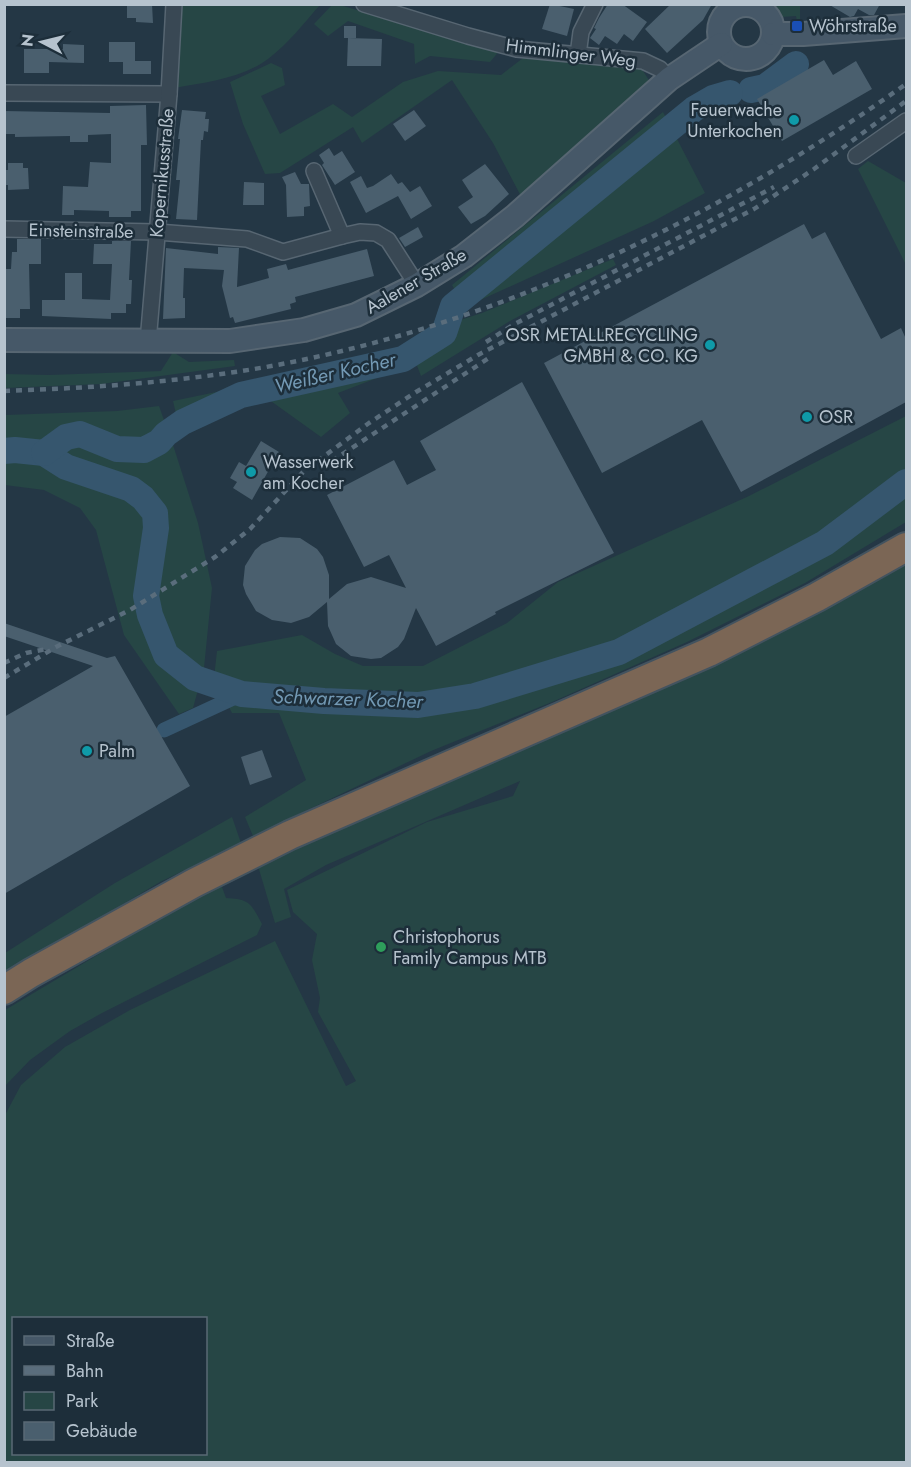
<svg xmlns="http://www.w3.org/2000/svg" width="911" height="1467" font-family="Jost,sans-serif">
  <style>
    .green { fill: #264645; fill-rule: evenodd }
    .lines { fill: none; stroke-linecap: round; stroke-linejoin: round }
    .canal { stroke: #36566e; stroke-width: 15 }
    .river { stroke: #36566e; stroke-width: 26 }
    .building { fill: #4a5f6e }
    .street-casing { stroke: #576672; stroke-width: 18 }
    .secondary-casing { stroke: #576672; stroke-width: 26 }
    .highway-casing { stroke: #43535f; stroke-width: 32 }
    .street { stroke: #394854; stroke-width: 15 }
    .secondary { stroke: #465868; stroke-width: 22 }
    .highway { stroke: #7b6655; stroke-width: 28 }
    .rail { stroke: #5a6d7c; stroke-width: 4.5; stroke-dasharray: 6 6; stroke-linecap: butt }
    .transit-dot { fill: #1a4fb4; stroke: #1d2e3a; stroke-width: 2 }
    .culture-dot { fill: #0f9aa8; stroke: #1d2e3a; stroke-width: 2 }
    .leisure-dot { fill: #2e9e5b; stroke: #1d2e3a; stroke-width: 2 }
    .labels { text-anchor: middle; dominant-baseline: central; stroke-width: 5; stroke-linejoin: round; paint-order: stroke }
    .poi-label { font-size: 18px; fill: #b6c3ce; stroke: #1d2e3a; text-anchor: start }
    .street-label { font-size: 18px; fill: #b6c3ce; stroke: #1d2e3a }
    .water-label { font-size: 20px; font-style: italic; fill: #7399b4; stroke: #1d2e3a }
  </style>
  <rect width="100%" height="100%" fill="#243745"/>
  <g class="green">
    <path d="M 179,5 L 320,5 C 304,23 288,44 268,59 C 243,78 204,83 174,88 Z"/>
    <path d="M 332,5 L 340,5 L 458,40 L 500,50 L 490,62 L 430,56 L 415,64 L 414,44 L 348,21 L 328,36 L 314,24 Z"/>
    <path d="M 759,5 L 800,5 L 800,21 L 797,21 L 796,16 L 782,17 L 782,22 L 776,22 L 764,7 Z"/>
    <path d="M 527,55 L 640,66 L 650,82 L 523,200 L 493,143 L 452,80 L 362,143 L 353,127 L 280,173 L 265,174 L 243,124 L 230,82 L 271,63 L 282,68 L 285,85 L 261,96 L 280,134 L 333,104 L 352,117 L 403,82 L 438,71 L 501,75 Z"/>
    <path d="M 663,112 L 705,193 L 654,221 L 465,307 L 452,285 Z"/>
    <path d="M 868,161 L 906,183 L 906,265 L 858,169 Z"/>
    <path d="M 613,259 L 616,265 L 510,321 L 421,376 L 416,363 L 338,393 L 350,413 L 321,437 L 261,394 L 177,418 L 173,401 L 294,376 L 298,378 L 352,368 L 403,350 L 423,332 L 482,313 Z"/>
    <path d="M 173,352 L 189,362 L 234,360 L 235,366 L 101,384 L 5,388 L 5,374 L 49,375 L 161,371 Z"/>
    <path d="M 159,406 L 174,448 L 198,523 L 212,588 L 204,668 L 193,708 L 179,714 L 124,635 L 96,530 L 80,508 L 44,490 L 5,485 L 5,415 L 117,411 Z"/>
    <path d="M 906,416 L 906,522 L 805,583 L 687,642 L 552,702 L 431,751 L 253,836 L 245,817 L 306,780 L 279,713 L 232,713 L 214,678 L 217,651 L 302,635 L 335,654 L 363,666 L 423,666 L 507,623 L 558,582 L 749,496 Z"/>
    <path d="M 906,561 L 906,1462 L 5,1462 L 4,1117 L 21,1085 L 65,1047 L 130,1010 L 275,941 L 346,1086 L 356,1081 L 318,1012 L 320,998 L 312,960 L 317,934 L 293,912 L 287,890 L 427,822 L 513,796 L 520,781 L 326,865 L 284,889 L 291,917 L 275,923 L 258,866 L 300,844 ZM 14,1318 L 206,1318 L 206,1454 L 14,1454 Z"/>
    <path d="M 232,817 L 241,843 L 160,882 L 5,975 L 5,953 L 115,883 Z"/>
    <path d="M 222,887 L 226,898 C 249,899 251,903 262,924 L 257,935 L 102,1013 L 70,1031 L 30,1060 L 5,1086 L 5,1010 L 205,891 Z"/>
  </g>
  <g class="lines">
    <path class="canal" d="M 164,730 L 242,694"/>
    <g class="river">
      <path d="M 751,90 L 765,87 L 796,64"/>
      <path d="M 4,451 L 15,450 L 44,453 L 66,467 L 131,489 L 143,498 L 155,513 L 156,528 L 146,596 L 150,615 L 166,655 L 195,678 L 242,694 L 324,701 L 418,705 L 475,696 L 619,652 L 825,543 L 906,482"/>
      <path d="M 44,453 L 66,437 L 80,434 L 117,449 L 144,450 L 159,442 L 166,434 L 183,422 L 241,395 L 403,359 L 444,333 L 453,306 L 694,109 L 713,98 L 730,93"/>
    </g>
  </g>
  <g class="building">
    <path d="M 127,4 L 152,4 L 153,23 L 136,22 L 136,18 L 127,18 Z"/>
    <path d="M 550,4 L 574,9 L 567,36 L 542,29 Z"/>
    <path d="M 608,4 L 622,4 L 647,22 L 633,41 L 624,34 L 617,44 L 605,36 L 599,45 L 590,38 L 596,29 L 594,28 L 599,18 Z"/>
    <path d="M 671,4 L 712,4 L 703,20 L 667,53 L 645,29 Z"/>
    <path d="M 828,4 L 880,4 L 874,15 L 869,15 L 858,9 L 854,16 L 850,17 Z"/>
    <rect x="344" y="26" width="12" height="12"/>
    <path d="M 348,38 L 382,39 L 381,66 L 347,66 Z"/>
    <path d="M 109,42 L 135,42 L 135,61 L 151,61 L 151,74 L 123,74 L 123,62 L 109,62 Z"/>
    <path d="M 63,44 L 84,45 L 84,63 L 49,62 L 49,73 L 24,73 L 24,49 L 63,49 Z"/>
    <path d="M 824,60 L 833,75 L 856,61 L 872,89 L 782,141 L 757,99 Z"/>
    <path d="M 146,105 L 147,145 L 141,145 L 141,211 L 131,211 L 131,217 L 109,217 L 109,211 L 74,210 L 74,215 L 62,215 L 63,186 L 88,187 L 90,162 L 111,163 L 111,134 L 88,135 L 88,142 L 70,142 L 70,136 L 15,137 L 15,134 L 4,134 L 4,111 L 110,113 L 110,106 Z"/>
    <path d="M 182,110 L 206,112 L 205,119 L 209,119 L 208,132 L 204,131 L 203,140 L 201,140 L 197,220 L 176,219 L 180,180 L 176,180 L 180,139 L 178,139 Z"/>
    <path d="M 414,110 L 426,126 L 405,141 L 393,124 Z"/>
    <path d="M 329,148 L 334,156 L 342,151 L 355,172 L 335,185 L 322,165 L 324,163 L 319,155 Z"/>
    <path d="M 8,163 L 23,163 L 23,168 L 28,168 L 29,189 L 8,190 L 8,185 L 4,185 L 4,170 L 8,170 Z"/>
    <path d="M 485,164 L 509,194 L 485,216 L 471,224 L 458,207 L 473,197 L 462,180 Z"/>
    <path d="M 295,172 L 301,184 L 309,184 L 310,206 L 304,207 L 304,216 L 287,217 L 286,185 L 282,177 Z"/>
    <path d="M 391,174 L 398,184 L 402,182 L 410,192 L 420,186 L 432,206 L 411,219 L 398,196 L 366,213 L 350,182 L 361,176 L 367,188 L 373,186 Z"/>
    <path d="M 244,182 L 264,183 L 264,205 L 243,205 Z"/>
    <path d="M 804,224 L 812,239 L 825,232 L 881,339 L 901,328 L 906,339 L 906,402 L 741,492 L 702,420 L 602,473 L 544,363 Z"/>
    <path d="M 418,227 L 423,237 L 405,247 L 399,238 Z"/>
    <path d="M 17,239 L 41,239 L 41,264 L 29,264 L 30,309 L 20,309 L 20,318 L 4,318 L 4,269 L 11,269 L 12,252 L 17,252 Z"/>
    <path d="M 112,241 L 131,241 L 129,280 L 132,280 L 131,304 L 126,304 L 126,313 L 111,313 L 111,319 L 42,316 L 42,300 L 65,300 L 65,273 L 82,273 L 82,299 L 110,300 L 112,264 L 93,264 L 94,244 L 112,244 Z"/>
    <path d="M 218,247 L 239,248 L 237,287 L 269,278 L 267,269 L 286,264 L 288,270 L 367,249 L 374,276 L 295,297 L 296,302 L 290,304 L 291,309 L 235,323 L 233,317 L 230,318 L 222,286 L 224,270 L 184,268 L 183,298 L 185,298 L 185,318 L 163,319 L 166,248 L 218,254 Z"/>
    <path d="M 522,382 L 614,553 L 495,612 L 496,614 L 436,646 L 416,608 L 404,639 L 398,647 L 381,658 L 371,659 L 351,656 L 336,644 L 328,626 L 327,602 L 309,617 L 291,623 L 272,620 L 256,611 L 246,594 L 243,585 L 245,566 L 255,550 L 262,544 L 280,537 L 300,538 L 317,549 L 323,557 L 329,575 L 329,599 L 347,584 L 371,577 L 406,588 L 389,555 L 364,567 L 327,495 L 394,460 L 407,485 L 436,470 L 420,441 Z"/>
    <path d="M 261,441 L 279,452 L 252,500 L 233,488 L 237,482 L 230,478 L 239,462 L 246,466 Z"/>
    <path d="M 4,623 L 107,658 L 115,656 L 190,786 L 4,894 L 4,717 L 93,666 L 4,636 Z"/>
    <path d="M 262,750 L 272,777 L 250,785 L 241,757 Z"/>
  </g>
  <g class="lines">
    <g class="street-casing">
      <g id="street">
        <path d="M 364,4 L 468,36 L 517,49 L 643,61 L 660,69 L 669,79"/>
        <path d="M 737,5 L 737,4"/>
        <path d="M 578,55 L 581,32 L 595,4"/>
        <path d="M 4,93 L 169,94"/>
        <path d="M 856,156 L 906,121"/>
        <path d="M 314,171 L 342,236"/>
        <path d="M 4,229 L 157,232 L 247,239 L 283,252 L 342,236 L 360,232 L 376,233 L 388,240 L 417,285"/>
        <path d="M 148,342 L 169,94 L 174,4"/>
      </g>
    </g>
    <g class="secondary-casing">
      <g id="secondary">
        <circle cx="746" cy="32" r="27"/>
        <path d="M 773,34 L 803,34 L 906,26"/>
        <path d="M 4,340 L 230,341 L 304,330 L 356,315 L 417,285 L 464,256 L 515,216 L 669,79 L 721,44"/>
      </g>
    </g>
    <g class="highway-casing">
      <path id="highway" d="M 4,990 L 31,973 L 194,883 L 290,835 L 709,652 L 817,597 L 906,547"/>
    </g>
    <use href="#street" class="street"/>
    <use href="#secondary" class="secondary"/>
    <use href="#highway" class="highway"/>
    <g class="rail">
      <path d="M 486,342 L 513,325 L 774,187"/>
      <path d="M 4,391 C 92,388 180,382 266,367 C 499,325 714,220 906,84"/>
      <path d="M 332,461 L 492,356"/>
      <path d="M 4,663 L 26,653 L 47,649"/>
      <path d="M 4,678 L 56,647 L 130,610 L 215,557 L 250,529 L 304,471 L 369,423 L 416,392 L 478,355 L 754,209 L 814,169 L 906,101"/>
    </g>
  </g>
  <rect class="transit-dot" x="791" y="20" width="12" height="12" rx="3"/>
  <g class="culture-dot">
    <circle cx="794" cy="120" r="6"/>
    <circle cx="710" cy="345" r="6"/>
    <circle cx="807" cy="417" r="6"/>
    <circle cx="251" cy="472" r="6"/>
    <circle cx="87" cy="751" r="6"/>
  </g>
  <circle class="leisure-dot" cx="381" cy="947" r="6"/>
  <g class="labels">
    <g class="poi-label">
      <text x="809" y="26">Wöhrstraße</text>
      <text x="782" y="110" text-anchor="end">Feuerwache<tspan x="782" dy="21">Unterkochen</tspan></text>
      <text x="698" y="335" text-anchor="end">OSR METALLRECYCLING<tspan x="698" dy="21">GMBH &amp; CO. KG</tspan></text>
      <text x="819" y="417">OSR</text>
      <text x="263" y="462">Wasserwerk<tspan x="263" dy="21">am Kocher</tspan></text>
      <text x="99" y="751">Palm</text>
      <text x="393" y="937">Christophorus<tspan x="393" dy="21">Family Campus MTB</tspan></text>
    </g>
    <g class="street-label">
      <text transform="translate(571 53) rotate(7)">Himmlinger Weg</text>
      <text transform="translate(162 173) rotate(-85)">Kopernikusstraße</text>
      <text transform="translate(81 231) rotate(1)">Einsteinstraße</text>
      <text transform="translate(416 281) rotate(-30)">Aalener Straße</text>
    </g>
    <g class="water-label">
      <text transform="translate(335 373) rotate(-13)">Weißer Kocher</text>
      <text transform="translate(348 699) rotate(2)">Schwarzer Kocher</text>
    </g>
  </g>
  <rect width="911" height="1467" fill="none" stroke="#b6c3ce" stroke-width="12"/>
  <rect x="12" y="1317" width="195" height="138" fill="#1d2e3a" stroke="#5a6a75" stroke-width="1.5"/>
  <rect x="24" y="1336" width="30" height="9" fill="#465868" stroke="#5a6a75" stroke-width="1.5"/>
  <text x="66" y="1347" font-size="18" fill="#b6c3ce">Straße</text>
  <rect x="24" y="1366" width="30" height="9" fill="#5a6d7c" stroke="#5a6a75" stroke-width="1.5"/>
  <text x="66" y="1377" font-size="18" fill="#b6c3ce">Bahn</text>
  <rect x="24" y="1392" width="30" height="18" fill="#264645" stroke="#5a6a75" stroke-width="1.5"/>
  <text x="66" y="1407" font-size="18" fill="#b6c3ce">Park</text>
  <rect x="24" y="1422" width="30" height="18" fill="#4a5f6e" stroke="#5a6a75" stroke-width="1.5"/>
  <text x="66" y="1437" font-size="18" fill="#b6c3ce">Gebäude</text>
  <g transform="translate(42 42) rotate(277)" stroke="#1d2e3a" stroke-width="4.5" paint-order="stroke">
  <path d="M0-4.5L10 22L0 15L-10 22Z" fill="#b6c3ce"/>
  <text y="-9" font-size="16" font-weight="bold" text-anchor="middle" fill="#b6c3ce">N</text>
  </g>
</svg>
